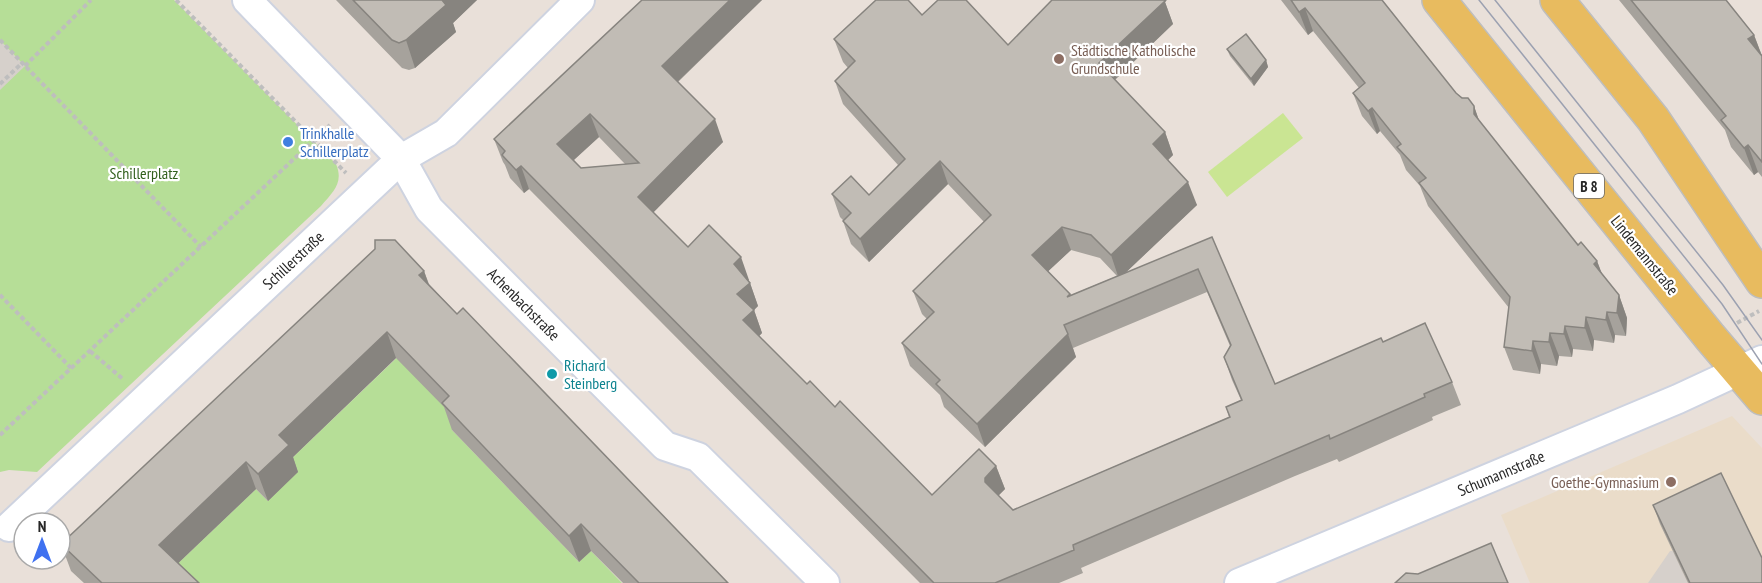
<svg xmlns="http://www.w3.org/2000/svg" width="1762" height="583" font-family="'PT Sans Narrow',sans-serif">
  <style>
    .education { fill: #eadcc9 }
    .green { fill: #b6de97 }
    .pitch { fill: #cae593 }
    .plaza { fill: #d6d0cb }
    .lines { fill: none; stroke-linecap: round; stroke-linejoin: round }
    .street-casing { stroke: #ced3e0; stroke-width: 32 }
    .primary-casing { stroke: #bebebe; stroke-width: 36 }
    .path { stroke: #bebebe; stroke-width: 4; stroke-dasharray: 4.5 3; stroke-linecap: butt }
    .street { stroke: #fff; stroke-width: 28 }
    .primary { stroke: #e8bb5f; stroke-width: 33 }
    .tram { stroke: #9ca1b1; stroke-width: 1.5 }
    .wall { fill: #a6a29c; fill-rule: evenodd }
    .shaded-wall { fill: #87847f }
    .building { fill: #c1bcb5; stroke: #87847f; stroke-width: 1.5; fill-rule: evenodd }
    .education-dot { fill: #8d6e63; stroke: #fff; stroke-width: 2 }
    .shop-dot { fill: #3f7fe0; stroke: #fff; stroke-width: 2 }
    .culture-dot { fill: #0f9aa8; stroke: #fff; stroke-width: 2 }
    .labels { text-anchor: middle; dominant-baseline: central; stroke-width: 4.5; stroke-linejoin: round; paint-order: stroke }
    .shield { fill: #fff; stroke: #686868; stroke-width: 1.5 }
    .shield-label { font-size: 15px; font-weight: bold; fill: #272727 }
    .education-label { font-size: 16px; fill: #785e54; stroke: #fff; text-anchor: start }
    .shop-label { font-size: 16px; fill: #366cbe; stroke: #fff; text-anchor: start }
    .park-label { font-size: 16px; fill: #315f1c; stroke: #fff }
    .street-label { font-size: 16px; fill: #272727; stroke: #fff }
    .culture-label { font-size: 16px; fill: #0d838f; stroke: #fff; text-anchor: start }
  </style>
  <rect width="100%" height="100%" fill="#e9e0d9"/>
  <path class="education" d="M 1732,416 L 1762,448 L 1762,583 L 1530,583 L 1501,515 Z"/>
  <g class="green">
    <path d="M 0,0 L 174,0 L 336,164 C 344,183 333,192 321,206 L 37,472 L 9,470 L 0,472 Z"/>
    <path d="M 408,347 L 459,423 L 452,430 L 579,562 L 591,551 L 622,583 L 181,583 L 169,572 L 256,489 L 268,501 L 289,461 Z"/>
  </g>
  <path class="pitch" d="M 1283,113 L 1303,138 L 1227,197 L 1208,172 Z"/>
  <g class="plaza">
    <path d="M 0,40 L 25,66 L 0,90 Z"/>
    <path d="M 1670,551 L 1673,551 L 1688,583 L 1648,583 Z"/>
  </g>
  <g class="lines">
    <g class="street-casing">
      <g id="street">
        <path d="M 247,0 L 401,159 L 429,209 L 665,446 L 698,457 L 825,583"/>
        <path d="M 9,527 L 401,159 L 446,133 L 580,0"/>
        <path d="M 1239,583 L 1678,399 L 1762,360"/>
      </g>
    </g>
    <g class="primary-casing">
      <g id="primary">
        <path d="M 1439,0 L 1710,337 L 1762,398"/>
        <path d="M 1557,0 L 1653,119 L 1762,281"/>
      </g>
    </g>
    <g class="path">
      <path d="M 176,0 L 346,173"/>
      <path d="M 0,40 L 201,247"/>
      <path d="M 25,66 L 91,0"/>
      <path d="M 0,84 L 22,63"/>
      <path d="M 0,295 L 71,368"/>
      <path d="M 1737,323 L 1759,311"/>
      <path d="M 90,351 L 124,380"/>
      <path d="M 0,435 L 330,125"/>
    </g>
    <use href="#street" class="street"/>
    <use href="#primary" class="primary"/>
    <g class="tram">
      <path d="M 1479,0 L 1722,304 L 1762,364"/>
      <path d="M 1495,0 L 1723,285 L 1762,340"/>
    </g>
  </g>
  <g class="wall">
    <path d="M 336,0 L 477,0 L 453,23 L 456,32 L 415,68 L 409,70 L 402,68 Z"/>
    <path d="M 642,0 L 762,0 L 678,82 L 723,142 L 653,212 L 688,247 L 749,280 L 748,281 L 750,283 L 758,306 L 754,310 L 762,333 L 759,336 L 807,384 L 835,407 L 932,495 L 996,466 L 1005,489 L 998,496 L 1013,510 L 1229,417 L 1226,407 L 1241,400 L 1232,380 L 1224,357 L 1230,346 L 1207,292 L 1073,348 L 1076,357 L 985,447 L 944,407 L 940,395 L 910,366 L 902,343 L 927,319 L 922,314 L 913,291 L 984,222 L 948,184 L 869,262 L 851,244 L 843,221 L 843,220 L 840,217 L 832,194 L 869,195 L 898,165 L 843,104 L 835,81 L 848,68 L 843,62 L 834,39 L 922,15 L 1008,45 L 1165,2 L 1173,24 L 1115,80 L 1165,132 L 1173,155 L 1168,160 L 1197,205 L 1125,273 L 1212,237 L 1275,384 L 1383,342 L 1452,382 L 1461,405 L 1432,417 L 1433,420 L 1339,462 L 1337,459 L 1295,476 L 1081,568 L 1083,573 L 1059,583 L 920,583 L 529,189 L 524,193 L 510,178 L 505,165 L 503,162 L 494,139 ZM 599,137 L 625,164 L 581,168 L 574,160 ZM 1071,250 L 1100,258 L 1117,276 L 1071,295 L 1048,271 Z"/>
    <path d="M 1281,0 L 1382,0 L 1456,93 L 1474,106 L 1479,121 L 1578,245 L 1597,261 L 1602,275 L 1619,295 L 1627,318 L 1626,336 L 1615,335 L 1614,343 L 1594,340 L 1593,351 L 1573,349 L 1572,357 L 1559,356 L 1557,366 L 1541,364 L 1540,374 L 1513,370 L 1504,347 L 1509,308 L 1428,206 L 1420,186 L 1406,170 L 1400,155 L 1380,131 L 1377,134 L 1362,116 L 1353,93 L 1359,88 L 1313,31 L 1308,35 Z"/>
    <path d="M 1619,0 L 1726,0 L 1754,35 L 1762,56 L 1762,177 L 1758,172 L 1754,175 L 1731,147 L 1725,130 Z"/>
    <path d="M 1227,49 L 1266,60 L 1268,67 L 1254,86 L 1230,56 Z"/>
    <path d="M 424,271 L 429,284 L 457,314 L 728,583 L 623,583 L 591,551 L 579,562 L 452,430 L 444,407 L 396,358 L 293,457 L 298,472 L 268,501 L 256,489 L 178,563 L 199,583 L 84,583 L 71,571 L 61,544 Z"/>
    <path d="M 1653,505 L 1762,583 L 1688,583 L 1660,524 Z"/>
  </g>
  <g class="shaded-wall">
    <path d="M 442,0 L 477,0 L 453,23 L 456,32 L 415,68 L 406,40 Z"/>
    <path d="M 730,0 L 762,0 L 670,89 L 662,66 Z"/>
    <path d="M 1155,0 L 1167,0 L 1165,2 L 1173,24 L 1108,86 L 1099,63 Z"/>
    <path d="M 1305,8 L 1313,31 L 1308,35 L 1299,12 Z"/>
    <path d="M 1754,35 L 1762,56 L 1748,39 Z"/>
    <path d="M 1266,60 L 1268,67 L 1254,86 L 1251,79 Z"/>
    <path d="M 1474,106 L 1482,129 L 1474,114 Z"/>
    <path d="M 1372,108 L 1380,131 L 1377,134 L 1368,111 Z"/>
    <path d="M 590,114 L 599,137 L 566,167 L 557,144 Z"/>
    <path d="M 715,119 L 723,142 L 646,220 L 638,197 Z"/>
    <path d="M 1165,132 L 1173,155 L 1161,167 L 1153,144 Z"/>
    <path d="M 1748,145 L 1758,172 L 1754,175 L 1744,148 Z"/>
    <path d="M 940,161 L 948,184 L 869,262 L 860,239 Z"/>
    <path d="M 521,166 L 529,189 L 524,193 L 516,170 Z"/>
    <path d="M 1188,182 L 1197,205 L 1119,279 L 1111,255 Z"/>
    <path d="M 1062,227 L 1071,250 L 1041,278 L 1032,255 Z"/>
    <path d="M 741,257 L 749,280 L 742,287 L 734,264 Z"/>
    <path d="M 1597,261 L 1606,284 L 1594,264 Z"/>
    <path d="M 424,271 L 433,297 L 419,275 Z"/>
    <path d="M 750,283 L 758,306 L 754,310 L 762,333 L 752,343 L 743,320 L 737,294 Z"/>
    <path d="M 1619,295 L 1627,318 L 1626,336 L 1617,313 Z"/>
    <path d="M 1607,312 L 1615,335 L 1614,343 L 1606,320 Z"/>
    <path d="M 1586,317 L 1594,340 L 1593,351 L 1585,328 Z"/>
    <path d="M 1565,326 L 1573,349 L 1572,357 L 1564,334 Z"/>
    <path d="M 387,332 L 396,358 L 293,457 L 298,472 L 268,501 L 258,474 L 279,435 Z"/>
    <path d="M 1550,333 L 1559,356 L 1557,366 L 1549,342 Z"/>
    <path d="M 1068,334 L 1076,357 L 985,447 L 977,424 Z"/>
    <path d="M 1533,341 L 1541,364 L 1540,374 L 1532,351 Z"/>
    <path d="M 246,462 L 256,489 L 169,572 L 159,545 Z"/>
    <path d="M 996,466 L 1005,489 L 993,501 L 985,482 L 985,478 Z"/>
    <path d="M 581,524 L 591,551 L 579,562 L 569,536 Z"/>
  </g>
  <g class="building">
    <path d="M 353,0 L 442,0 L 446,5 L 406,40 L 399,43 L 392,40 Z"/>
    <path d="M 642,0 L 730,0 L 662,66 L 715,119 L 638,197 L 688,247 L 709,225 L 741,257 L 734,264 L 750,283 L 737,294 L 754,310 L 743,320 L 807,384 L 810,381 L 835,407 L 840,401 L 932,495 L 979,449 L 996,466 L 985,478 L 985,482 L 1013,510 L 1230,417 L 1226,407 L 1242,400 L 1224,357 L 1231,345 L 1198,269 L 1064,325 L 1068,334 L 977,424 L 936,384 L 940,380 L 902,343 L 934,312 L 913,291 L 991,215 L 940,161 L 860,239 L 843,221 L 851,213 L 832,194 L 851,176 L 869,195 L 905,159 L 835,81 L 855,61 L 834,39 L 876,0 L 908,0 L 922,15 L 938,0 L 966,0 L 1008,45 L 1052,0 L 1164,0 L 1165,1 L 1099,63 L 1165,132 L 1153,144 L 1188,182 L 1111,255 L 1091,235 L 1062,227 L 1032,255 L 1070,294 L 1067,297 L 1212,237 L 1275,384 L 1381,338 L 1383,342 L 1425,323 L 1452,382 L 1424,394 L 1425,397 L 1330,439 L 1329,435 L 1287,453 L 1073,545 L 1074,550 L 995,583 L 934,583 L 521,166 L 516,170 L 502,155 L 505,151 L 494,139 ZM 590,114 L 639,163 L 581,168 L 557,144 Z"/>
    <path d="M 1291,0 L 1382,0 L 1456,93 L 1462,98 L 1468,98 L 1474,106 L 1474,114 L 1578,245 L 1581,242 L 1597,261 L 1594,264 L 1619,295 L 1617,313 L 1607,312 L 1606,320 L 1586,317 L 1585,328 L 1565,326 L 1564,334 L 1550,333 L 1549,342 L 1533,341 L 1532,351 L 1504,347 L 1510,297 L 1419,183 L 1426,178 L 1397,147 L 1401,144 L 1372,108 L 1368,111 L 1353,93 L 1365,83 L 1305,8 L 1299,12 Z"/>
    <path d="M 1631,0 L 1726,0 L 1754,35 L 1748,39 L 1762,56 L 1762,162 L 1748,145 L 1744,148 L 1721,120 L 1726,116 Z"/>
    <path d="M 1246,34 L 1266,60 L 1251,79 L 1227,49 Z"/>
    <path d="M 375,240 L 395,240 L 424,271 L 419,275 L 457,314 L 463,308 L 728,583 L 639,583 L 581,524 L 569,536 L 442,403 L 449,396 L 387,332 L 279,435 L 289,445 L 258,474 L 246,462 L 159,545 L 199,583 L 102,583 L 61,544 L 375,249 Z"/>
    <path d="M 1721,473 L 1762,558 L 1762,583 L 1690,583 L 1653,505 Z"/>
    <path d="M 1491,543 L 1508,583 L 1395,583 L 1406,573 L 1418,574 Z"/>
  </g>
  <g class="education-dot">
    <circle cx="1059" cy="59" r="6"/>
    <circle cx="1671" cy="482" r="6"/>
  </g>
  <circle class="shop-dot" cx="288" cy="142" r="6"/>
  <circle class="culture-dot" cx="552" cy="374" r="6"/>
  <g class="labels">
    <rect class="shield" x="1574" y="174" width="30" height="24" rx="4.5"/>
    <g class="shield-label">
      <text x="1589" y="186">B 8</text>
    </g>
    <g class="education-label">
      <text x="1071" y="50">Städtische Katholische<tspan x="1071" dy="18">Grundschule</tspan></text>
      <text x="1659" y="482" text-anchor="end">Goethe-Gymnasium</text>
    </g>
    <g class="shop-label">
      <text x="300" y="133">Trinkhalle<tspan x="300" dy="18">Schillerplatz</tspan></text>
    </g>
    <g class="park-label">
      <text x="144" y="173">Schillerplatz</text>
    </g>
    <g class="street-label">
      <text transform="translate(1645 255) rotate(51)">Lindemannstraße</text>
      <text transform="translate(293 260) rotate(-43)">Schillerstraße</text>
      <text transform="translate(524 304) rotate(45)">Achenbachstraße</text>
      <text transform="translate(1501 473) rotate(-23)">Schumannstraße</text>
    </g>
    <g class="culture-label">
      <text x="564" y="365">Richard<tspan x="564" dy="18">Steinberg</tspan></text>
    </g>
  </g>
  <g transform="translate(42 541)"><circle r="28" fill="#ffffff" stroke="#a9a9a9" stroke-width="1.5"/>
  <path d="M0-4.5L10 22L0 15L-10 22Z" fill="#3f71f0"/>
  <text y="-9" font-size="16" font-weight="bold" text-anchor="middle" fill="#272727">N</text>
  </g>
</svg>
